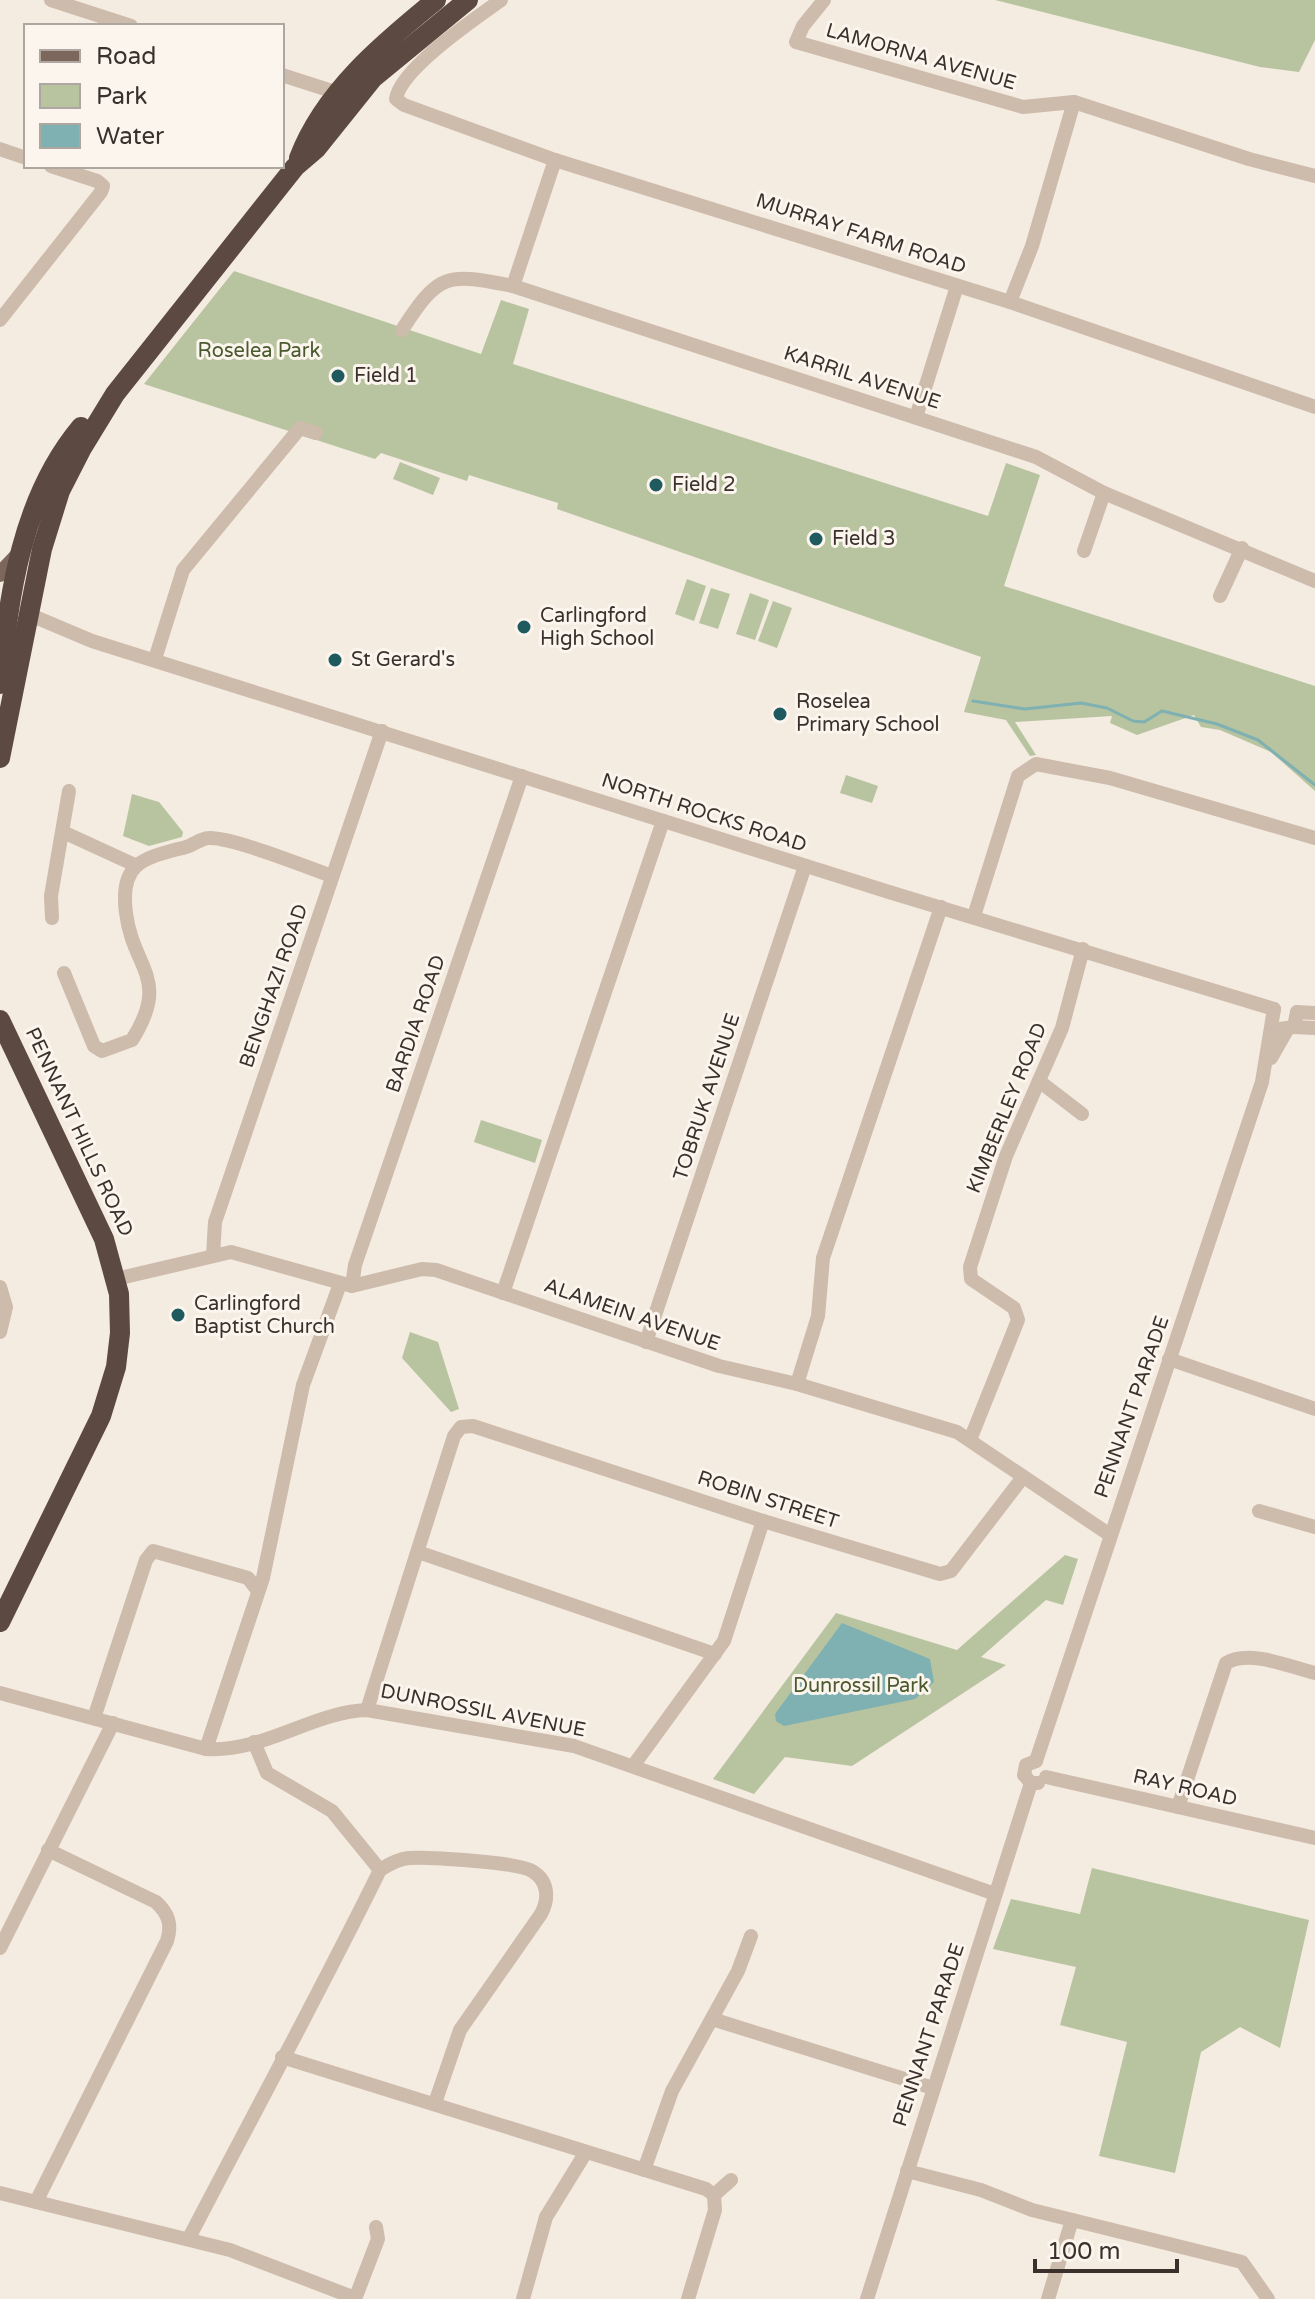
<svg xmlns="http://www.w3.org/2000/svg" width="1315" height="2299" font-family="'Varela Round',sans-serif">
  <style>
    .green { fill: #b8c4a0 }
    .water { fill: #7fb0b2 }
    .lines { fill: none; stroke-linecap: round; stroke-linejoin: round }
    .stream { stroke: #7fb0b2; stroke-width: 3 }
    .minor { stroke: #cdbbac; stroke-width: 14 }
    .major { stroke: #7d675c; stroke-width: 16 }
    .highway { stroke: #5c4a42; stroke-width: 20 }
    .poi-dot { fill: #1f5a5e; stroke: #fbf5ee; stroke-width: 3 }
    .labels { text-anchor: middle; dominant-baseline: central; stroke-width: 6; stroke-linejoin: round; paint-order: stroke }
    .street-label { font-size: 20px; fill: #3b302b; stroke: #fbf5ee }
    .park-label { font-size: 20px; fill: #4a5a2e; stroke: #fbf5ee }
    .poi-label { font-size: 20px; fill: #3b302b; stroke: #fbf5ee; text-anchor: start }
  </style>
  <rect width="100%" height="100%" fill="#f4ebe1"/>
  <g class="green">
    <path d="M 995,0 L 1315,0 L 1315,40 L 1299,72 L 1260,67 Z"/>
    <path d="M 234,271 L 481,354 L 501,300 L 529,309 L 513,364 L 988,516 L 1006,463 L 1040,475 L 1004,586 L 1315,686 L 1315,791 L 1271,752 L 1220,730 L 1201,727 L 1194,715 L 1137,735 L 1110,723 L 1112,716 L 1015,722 L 1036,755 L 1030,756 L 1006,720 L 964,712 L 981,657 L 557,509 L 558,503 L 469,475 L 467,481 L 381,453 L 375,459 L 144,384 Z"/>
    <path d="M 400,462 L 440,478 L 433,495 L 393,479 Z"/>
    <path d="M 687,579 L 706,586 L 694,621 L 675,614 Z"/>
    <path d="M 711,588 L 730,594 L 718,629 L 699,623 Z"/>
    <path d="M 750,593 L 769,600 L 755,640 L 736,634 Z"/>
    <path d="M 773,601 L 792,608 L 777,648 L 758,641 Z"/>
    <path d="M 846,775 L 878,786 L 872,803 L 840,793 Z"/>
    <path d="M 132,794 L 159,802 L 183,832 L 182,837 L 149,846 L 123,836 Z"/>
    <path d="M 481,1120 L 542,1140 L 535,1163 L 474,1142 Z"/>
    <path d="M 410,1332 L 438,1342 L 459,1409 L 451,1412 L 402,1358 Z"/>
    <path d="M 1065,1555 L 1078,1559 L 1063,1605 L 1046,1600 L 981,1657 L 1006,1665 L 852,1766 L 785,1757 L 754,1794 L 713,1779 L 836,1613 L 957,1650 Z"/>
    <path d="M 1092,1868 L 1309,1920 L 1280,2048 L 1240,2027 L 1201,2052 L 1175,2173 L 1099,2156 L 1127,2042 L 1060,2025 L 1076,1967 L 993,1949 L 1011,1899 L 1080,1914 Z"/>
  </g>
  <path class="water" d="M 842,1623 L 930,1659 L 934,1682 L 915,1699 L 784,1726 L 776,1721 L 775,1714 Z"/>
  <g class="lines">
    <path class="stream" d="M 973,701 L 1025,709 L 1081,703 L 1107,708 L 1133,721 L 1144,722 L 1162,711 L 1217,724 L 1258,740 L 1315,785"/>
    <g class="minor">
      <path d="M 51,0 L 131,26"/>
      <path d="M 501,0 C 476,18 400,69 396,99 L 404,105 L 555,160 L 1010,302 L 1315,407"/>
      <path d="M 824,0 L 803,26 L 796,42 L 1023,107 L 1074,102 L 1249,159 L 1315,176"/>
      <path d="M 282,75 L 338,93"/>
      <path d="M 0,149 L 26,158"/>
      <path d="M 513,286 L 555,160"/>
      <path d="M 1010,302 L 1032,246 L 1074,102"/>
      <path d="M 0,320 L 101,192 L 103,186 L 97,181 L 51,166"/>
      <path d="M 402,330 C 439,272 447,273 513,286 L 1036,457 L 1104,493 L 1315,581"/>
      <path d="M 916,417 L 957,286"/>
      <path d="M 1084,551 L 1104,493"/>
      <path d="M 1220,596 L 1242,548"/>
      <path d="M 28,614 L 92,641 L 889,892 L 1274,1009"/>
      <path d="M 155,659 L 183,570 L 300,428 L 316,433"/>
      <path d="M 63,832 L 135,865"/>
      <path d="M 974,916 L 1018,776 L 1036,764 L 1110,778 L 1315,838"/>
      <path d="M 52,918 L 51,896 L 69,791"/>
      <path d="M 64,973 L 94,1046 L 102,1051 L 132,1040 C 171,978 133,969 126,913 C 119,861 145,858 186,847 C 194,845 201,838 209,838 C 232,837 306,867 332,876"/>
      <path d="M 1297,1012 L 1315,1013"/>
      <path d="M 1294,1027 L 1315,1028"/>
      <path d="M 1280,1029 L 1294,1027 L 1297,1012"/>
      <path d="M 1271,1058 L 1287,1030"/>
      <path d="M 1039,1081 L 1082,1114"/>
      <path d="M 213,1256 L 215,1222 L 382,731"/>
      <path d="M 116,1279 L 231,1252 L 352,1286 L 422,1269 L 436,1270 L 719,1366 L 797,1384 L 957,1432 L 1110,1535"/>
      <path d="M 352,1286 L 355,1265 L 522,776"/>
      <path d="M 0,1287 L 6,1307 L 0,1332"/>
      <path d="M 503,1293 L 663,821"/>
      <path d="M 646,1342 L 805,866"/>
      <path d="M 1169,1359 L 1315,1409"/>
      <path d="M 797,1384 L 818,1316 L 823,1258 L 941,907"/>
      <path d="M 970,1440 L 1018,1320 L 1014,1308 L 971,1279 L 970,1267 L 1006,1156 L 1062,1028 L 1083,949"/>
      <path d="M 1259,1511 L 1315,1527"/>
      <path d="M 418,1552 L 715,1654"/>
      <path d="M 0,1693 L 206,1749 C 263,1753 312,1712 367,1710 L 574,1746 L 995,1894"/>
      <path d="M 367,1710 L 454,1436 L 461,1427 L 473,1426 L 763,1521 L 940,1574 L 951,1571 L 1023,1477"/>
      <path d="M 94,1718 L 146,1560 L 153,1551 L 248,1578 L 258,1591"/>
      <path d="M 254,1742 L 267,1773 L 332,1811 L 380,1870 C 389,1864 398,1859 409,1858 C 429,1857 517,1862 532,1871 C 549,1881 549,1899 541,1914 L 460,2030 L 435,2103"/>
      <path d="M 206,1749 L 263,1578 L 303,1385 L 340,1284"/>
      <path d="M 1036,1761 L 1262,1082 L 1274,1009"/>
      <path d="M 1036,1761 L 1026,1765 L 1024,1775 L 1031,1783 L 1038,1783"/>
      <path d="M 633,1766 L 724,1641 L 763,1521"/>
      <path d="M 1046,1777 L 1315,1838"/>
      <path d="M 1178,1807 L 1226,1663 C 1250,1649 1290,1667 1315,1673"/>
      <path d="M 0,1948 L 113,1723"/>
      <path d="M 712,2019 L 933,2088"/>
      <path d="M 282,2057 L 706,2189 L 714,2195"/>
      <path d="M 644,2170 L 672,2091 L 738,1971 L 751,1936"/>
      <path d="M 907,2171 L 981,2190 L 1032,2210 L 1242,2262 L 1268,2299"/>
      <path d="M 0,2193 L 230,2250 L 355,2298"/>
      <path d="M 714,2195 L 731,2180"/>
      <path d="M 36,2202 L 167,1941 C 172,1925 169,1914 156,1902 L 48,1850"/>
      <path d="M 189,2238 C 253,2115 319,1994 380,1870"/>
      <path d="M 355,2299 L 378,2239 L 376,2227"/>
      <path d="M 523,2299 L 546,2217 L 586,2152"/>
      <path d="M 688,2299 L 715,2210 L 714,2195"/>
      <path d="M 867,2299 L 1031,1783"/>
      <path d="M 1048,2299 L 1072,2220"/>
    </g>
    <path class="major" d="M 0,574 L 20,553"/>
    <g class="highway">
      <path d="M 299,158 C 324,92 382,44 436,0"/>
      <path d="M 0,684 C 9,595 21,499 81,427"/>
      <path d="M 0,758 L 42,549 L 60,491 L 82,448 L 115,394 L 295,167 L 316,149 L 373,78 L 468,0"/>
      <path d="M 0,1020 L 104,1239 L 119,1294 L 120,1333 L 116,1367 L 101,1416 L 0,1622"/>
    </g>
  </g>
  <g class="poi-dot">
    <circle cx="338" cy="376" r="8"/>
    <circle cx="656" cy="485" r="8"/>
    <circle cx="816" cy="539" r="8"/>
    <circle cx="524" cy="627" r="8"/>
    <circle cx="335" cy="660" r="8"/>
    <circle cx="780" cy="714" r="8"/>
    <circle cx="178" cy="1315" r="8"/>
  </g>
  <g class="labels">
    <g class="street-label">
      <text transform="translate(921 57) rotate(16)">LAMORNA AVENUE</text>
      <text transform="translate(861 234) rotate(18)">MURRAY FARM ROAD</text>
      <text transform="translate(862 378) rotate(18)">KARRIL AVENUE</text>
      <text transform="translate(704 813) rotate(18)">NORTH ROCKS ROAD</text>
      <text transform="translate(274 986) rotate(-71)">BENGHAZI ROAD</text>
      <text transform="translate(416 1024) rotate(-71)">BARDIA ROAD</text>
      <text transform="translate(707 1097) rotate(-72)">TOBRUK AVENUE</text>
      <text transform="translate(1007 1108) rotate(-68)">KIMBERLEY ROAD</text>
      <text transform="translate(79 1132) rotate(65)">PENNANT HILLS ROAD</text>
      <text transform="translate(632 1315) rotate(19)">ALAMEIN AVENUE</text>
      <text transform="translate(1132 1407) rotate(-71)">PENNANT PARADE</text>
      <text transform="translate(768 1500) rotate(18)">ROBIN STREET</text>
      <text transform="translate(483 1711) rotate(11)">DUNROSSIL AVENUE</text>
      <text transform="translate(1185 1788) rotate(13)">RAY ROAD</text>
      <text transform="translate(929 2035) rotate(-72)">PENNANT PARADE</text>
    </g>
    <g class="park-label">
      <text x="259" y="351">Roselea Park</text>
      <text x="861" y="1686">Dunrossil Park</text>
    </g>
    <g class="poi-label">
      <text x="354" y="376">Field 1</text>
      <text x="672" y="485">Field 2</text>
      <text x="832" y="539">Field 3</text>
      <text x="540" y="616">Carlingford<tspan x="540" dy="23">High School</tspan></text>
      <text x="351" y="660">St Gerard's</text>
      <text x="796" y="702">Roselea<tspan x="796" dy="23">Primary School</tspan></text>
      <text x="194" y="1304">Carlingford<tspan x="194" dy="23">Baptist Church</tspan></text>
    </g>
  </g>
  <rect x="24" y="24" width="260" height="144" fill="#fbf5ee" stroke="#aea6a0" stroke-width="2"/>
  <rect x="40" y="50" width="40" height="12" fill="#7d675c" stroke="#aea6a0" stroke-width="2"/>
  <text x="96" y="64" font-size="24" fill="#3b302b">Road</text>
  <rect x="40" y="84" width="40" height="24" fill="#b8c4a0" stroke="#aea6a0" stroke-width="2"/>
  <text x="96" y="104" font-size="24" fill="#3b302b">Park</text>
  <rect x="40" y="124" width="40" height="24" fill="#7fb0b2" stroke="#aea6a0" stroke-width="2"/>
  <text x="96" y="144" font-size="24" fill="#3b302b">Water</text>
  <path d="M1035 2259v12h142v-12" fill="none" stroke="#3b302b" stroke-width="4"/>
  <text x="1047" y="2259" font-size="24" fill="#3b302b" stroke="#fbf5ee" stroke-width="6" paint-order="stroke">100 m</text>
</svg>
